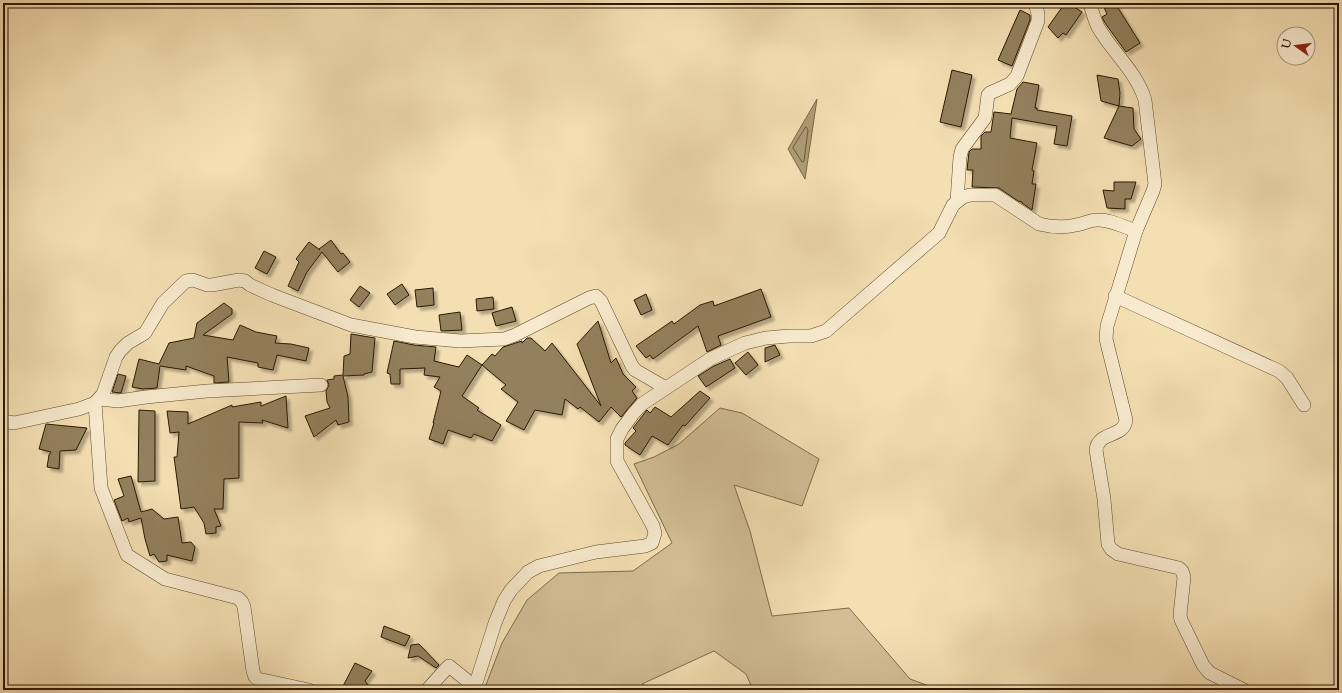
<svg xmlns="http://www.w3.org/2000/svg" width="1342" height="693" font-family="'Sorts Mill Goudy',serif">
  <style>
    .green { fill: #d2bd95; stroke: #7e6b4a }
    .water { fill: #af9c76; stroke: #7a6847 }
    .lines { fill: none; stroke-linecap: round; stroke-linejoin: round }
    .shore { stroke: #6c5a3b; stroke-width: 1 }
    .building { fill: #93805d; stroke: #2a1900; filter: url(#shadow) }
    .street-casing { stroke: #5c4a2d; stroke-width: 14 }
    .street { stroke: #f8eace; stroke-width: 13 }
  </style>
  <defs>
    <filter id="shadow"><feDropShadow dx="3.5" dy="3.5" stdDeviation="1" flood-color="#0004"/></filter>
  </defs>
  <rect width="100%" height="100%" fill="#f4dfb3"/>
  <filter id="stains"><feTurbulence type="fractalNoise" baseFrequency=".005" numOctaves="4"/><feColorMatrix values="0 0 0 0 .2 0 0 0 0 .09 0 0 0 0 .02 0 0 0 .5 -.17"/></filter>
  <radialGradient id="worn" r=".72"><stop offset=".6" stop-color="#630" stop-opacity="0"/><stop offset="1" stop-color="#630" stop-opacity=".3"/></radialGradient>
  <path class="green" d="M 720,408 L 742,413 L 819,459 L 802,506 L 734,485 L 750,531 L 772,616 L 849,608 L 910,679 L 940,690 L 780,690 L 778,688 L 777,690 L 753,690 L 746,674 L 714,651 L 642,684 L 652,690 L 484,690 L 502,643 L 527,600 L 559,573 L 633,571 L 672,543 L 634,464 L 654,457 L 679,444 Z"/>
  <path class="water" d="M 817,99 L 805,179 L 788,149 Z"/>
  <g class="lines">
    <path class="shore" d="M 806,127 L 808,130 L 804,161 L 802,162 L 793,148 Z"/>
  </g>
  <g class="building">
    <path d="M 1065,3 L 1068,3 L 1082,12 L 1066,35 L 1063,33 L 1058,38 L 1048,27 Z"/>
    <path d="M 1102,3 L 1115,3 L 1140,43 L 1126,52 L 1105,23 L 1102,17 L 1107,14 Z"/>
    <path d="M 1020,10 L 1030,15 L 1030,20 L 1012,66 L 998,60 Z"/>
    <path d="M 952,70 L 972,75 L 961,127 L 940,122 Z"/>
    <path d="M 1097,75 L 1118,79 L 1120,93 L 1119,106 L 1101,101 Z"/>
    <path d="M 1023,82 L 1039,85 L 1035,108 L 1037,108 L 1037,110 L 1072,116 L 1067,146 L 1054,144 L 1057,126 L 1012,118 L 1010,138 L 1037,143 L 1032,170 L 1034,171 L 1032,184 L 1036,184 L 1032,210 L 1022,203 L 1022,202 L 1018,201 L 999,188 L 972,187 L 973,170 L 967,170 L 969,152 L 972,149 L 981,149 L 981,136 L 985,132 L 991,132 L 994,112 L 1011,114 L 1017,89 Z"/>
    <path d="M 1119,106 L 1133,108 L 1134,129 L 1141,139 L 1132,146 L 1104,138 Z"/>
    <path d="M 1114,182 L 1136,182 L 1131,199 L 1125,199 L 1125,209 L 1107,208 L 1103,190 L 1114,191 Z"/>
    <path d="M 331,240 L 341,254 L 343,253 L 350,262 L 338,272 L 322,252 L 307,272 L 298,291 L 288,286 L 299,262 L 296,259 L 309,242 L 320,250 L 319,249 Z"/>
    <path d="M 264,251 L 276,257 L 267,274 L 255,268 Z"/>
    <path d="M 402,284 L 409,295 L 395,305 L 387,294 Z"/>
    <path d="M 360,286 L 370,293 L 359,307 L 350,300 Z"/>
    <path d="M 433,288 L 434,305 L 417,307 L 415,290 Z"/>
    <path d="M 761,289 L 771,317 L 718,336 L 721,345 L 707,352 L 698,326 L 653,359 L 650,355 L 646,358 L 636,346 L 672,321 L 674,324 L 700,305 L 713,301 L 714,306 Z"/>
    <path d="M 646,294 L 652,310 L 641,315 L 634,300 Z"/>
    <path d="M 493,297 L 494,309 L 477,311 L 476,299 Z"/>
    <path d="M 224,303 L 232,309 L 232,314 L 203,335 L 233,340 L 240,325 L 256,332 L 277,336 L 275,343 L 291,344 L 309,348 L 306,361 L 277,355 L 273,370 L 258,367 L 258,363 L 227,357 L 229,382 L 214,383 L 214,376 L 186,366 L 186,370 L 160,366 L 157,388 L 143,389 L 132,387 L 139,359 L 159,364 L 169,343 L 194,338 L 197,323 Z"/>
    <path d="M 512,307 L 516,321 L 496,326 L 492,313 Z"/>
    <path d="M 460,312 L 462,330 L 441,331 L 439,315 Z"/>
    <path d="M 598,321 L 611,363 L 616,358 L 623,374 L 636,387 L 632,391 L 637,398 L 621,417 L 611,407 L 599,422 L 580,407 L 578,409 L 565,399 L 562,415 L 535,410 L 524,430 L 506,421 L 518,402 L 501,389 L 506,385 L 482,365 L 462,396 L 479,408 L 477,410 L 501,425 L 492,441 L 474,434 L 471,438 L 448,430 L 443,444 L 429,439 L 434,423 L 433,423 L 441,391 L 434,387 L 440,377 L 424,375 L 425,368 L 400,369 L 400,384 L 391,384 L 390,374 L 387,373 L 394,341 L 414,345 L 436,347 L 434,361 L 459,367 L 467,355 L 482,365 L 492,354 L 495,356 L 503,347 L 522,341 L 522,343 L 527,338 L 531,338 L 545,351 L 552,343 L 601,406 L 577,344 Z"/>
    <path d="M 351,334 L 375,338 L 372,372 L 364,374 L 364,375 L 343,376 L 348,397 L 349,422 L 338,425 L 336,420 L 314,437 L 305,416 L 330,408 L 327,402 L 326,391 L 329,385 L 327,380 L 334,379 L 334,376 L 343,375 L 344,356 L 350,354 Z"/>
    <path d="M 775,345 L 780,355 L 765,362 L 765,348 Z"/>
    <path d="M 748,352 L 758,365 L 746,375 L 735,363 Z"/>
    <path d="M 730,359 L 735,368 L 706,387 L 698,376 L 714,366 Z"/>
    <path d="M 118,374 L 126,376 L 121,393 L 112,392 Z"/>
    <path d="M 700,391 L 710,398 L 685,426 L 683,425 L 668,445 L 652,436 L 640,455 L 625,445 L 625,443 L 636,431 L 633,428 L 647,410 L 650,413 L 655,407 L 671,417 Z"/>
    <path d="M 286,396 L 288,428 L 262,420 L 263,423 L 239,422 L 239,478 L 224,479 L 223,509 L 214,509 L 221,526 L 216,527 L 216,533 L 206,534 L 204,523 L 194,507 L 181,509 L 174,457 L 177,457 L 179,432 L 170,433 L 167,411 L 188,412 L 188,424 L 232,405 L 232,407 L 261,402 L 261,406 Z"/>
    <path d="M 139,410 L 155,411 L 155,481 L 138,482 Z"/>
    <path d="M 46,424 L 87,428 L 76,450 L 60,451 L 59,469 L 47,467 L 49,455 L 51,452 L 39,449 Z"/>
    <path d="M 131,476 L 141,512 L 152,509 L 164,519 L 178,517 L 182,543 L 191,542 L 195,547 L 192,561 L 167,555 L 167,561 L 159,562 L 154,554 L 150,556 L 145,539 L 141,518 L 129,522 L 128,518 L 122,521 L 114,500 L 124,496 L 118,479 Z"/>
    <path d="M 384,626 L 410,636 L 405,646 L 381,637 Z"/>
    <path d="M 419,644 L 439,665 L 436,668 L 418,656 L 408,658 L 411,645 Z"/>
    <path d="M 355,663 L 372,671 L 365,681 L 372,690 L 341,690 Z"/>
  </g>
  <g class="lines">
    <g class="street-casing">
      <g id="street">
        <path d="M 1090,3 C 1092,11 1094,19 1098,27 C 1113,53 1136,71 1145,100 L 1155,184 L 1153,191 L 1136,231 L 1107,326 L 1106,339 L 1126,420 C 1124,438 1098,431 1096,450 L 1104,499 L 1108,544 L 1111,549 L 1118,554 L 1179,568 L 1182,571 L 1184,577 L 1180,615 L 1181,620 L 1203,665 L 1207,670 L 1210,673 L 1244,690"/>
        <path d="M 957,201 L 960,157 L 962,149 L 985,118 L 988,95 L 990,93 L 1010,84 L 1017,76 L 1038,21 L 1038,14 L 1035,3"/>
        <path d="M 1115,296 L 1279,371 L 1287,378 L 1304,405"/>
        <path d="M 99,399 L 118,401 L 146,397 L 207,391 L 321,385"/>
        <path d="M 95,403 L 101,488 L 127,555 L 165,579 L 238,598 L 242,602 L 244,607 L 253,671 L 255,677 L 258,679 L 309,690"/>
        <path d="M 3,421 L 14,423 L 79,409 L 95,403 L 103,394 L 116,357 L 120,351 L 128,343 L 145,333 L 163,303 L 186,281 L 193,280 L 207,285 L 212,285 L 239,280 L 245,281 L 250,285 L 272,295 L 351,325 L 415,337 L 460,341 L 504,339 L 515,335 L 589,298 L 596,296 L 601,301 L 632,366 L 635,370 L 666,388"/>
        <path d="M 427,690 L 446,669 L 449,666 L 474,686"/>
        <path d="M 471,690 L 477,680 L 495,623 L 504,601 L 511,590 L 528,572 L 539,566 L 596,552 L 645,546 L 652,543 L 655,533 L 653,526 L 617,461 L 617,439 L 622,429 L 633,414 L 642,404 L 710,359 L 745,343 L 766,338 L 789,336 L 811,336 L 826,331 L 939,233 L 953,205 L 963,197 L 970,195 L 995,195 L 1039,224 C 1051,227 1064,228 1076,225 C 1083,224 1090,220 1097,220 C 1110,219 1124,227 1136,231"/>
      </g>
    </g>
    <use href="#street" class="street"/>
  </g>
  <rect width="1342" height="693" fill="none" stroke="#f4dfb3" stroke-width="16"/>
  <rect x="4" y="4" width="1334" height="685" fill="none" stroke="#2a1900" stroke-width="2"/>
  <rect x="8" y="8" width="1326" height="677" fill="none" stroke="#2a1900"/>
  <g transform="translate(1296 46) rotate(284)"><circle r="19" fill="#f8eace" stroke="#a6967c"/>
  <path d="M0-3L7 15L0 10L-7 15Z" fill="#8f2418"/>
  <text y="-6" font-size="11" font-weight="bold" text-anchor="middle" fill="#2a1900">U</text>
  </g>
  <rect width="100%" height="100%" filter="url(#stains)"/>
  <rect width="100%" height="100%" fill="url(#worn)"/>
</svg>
